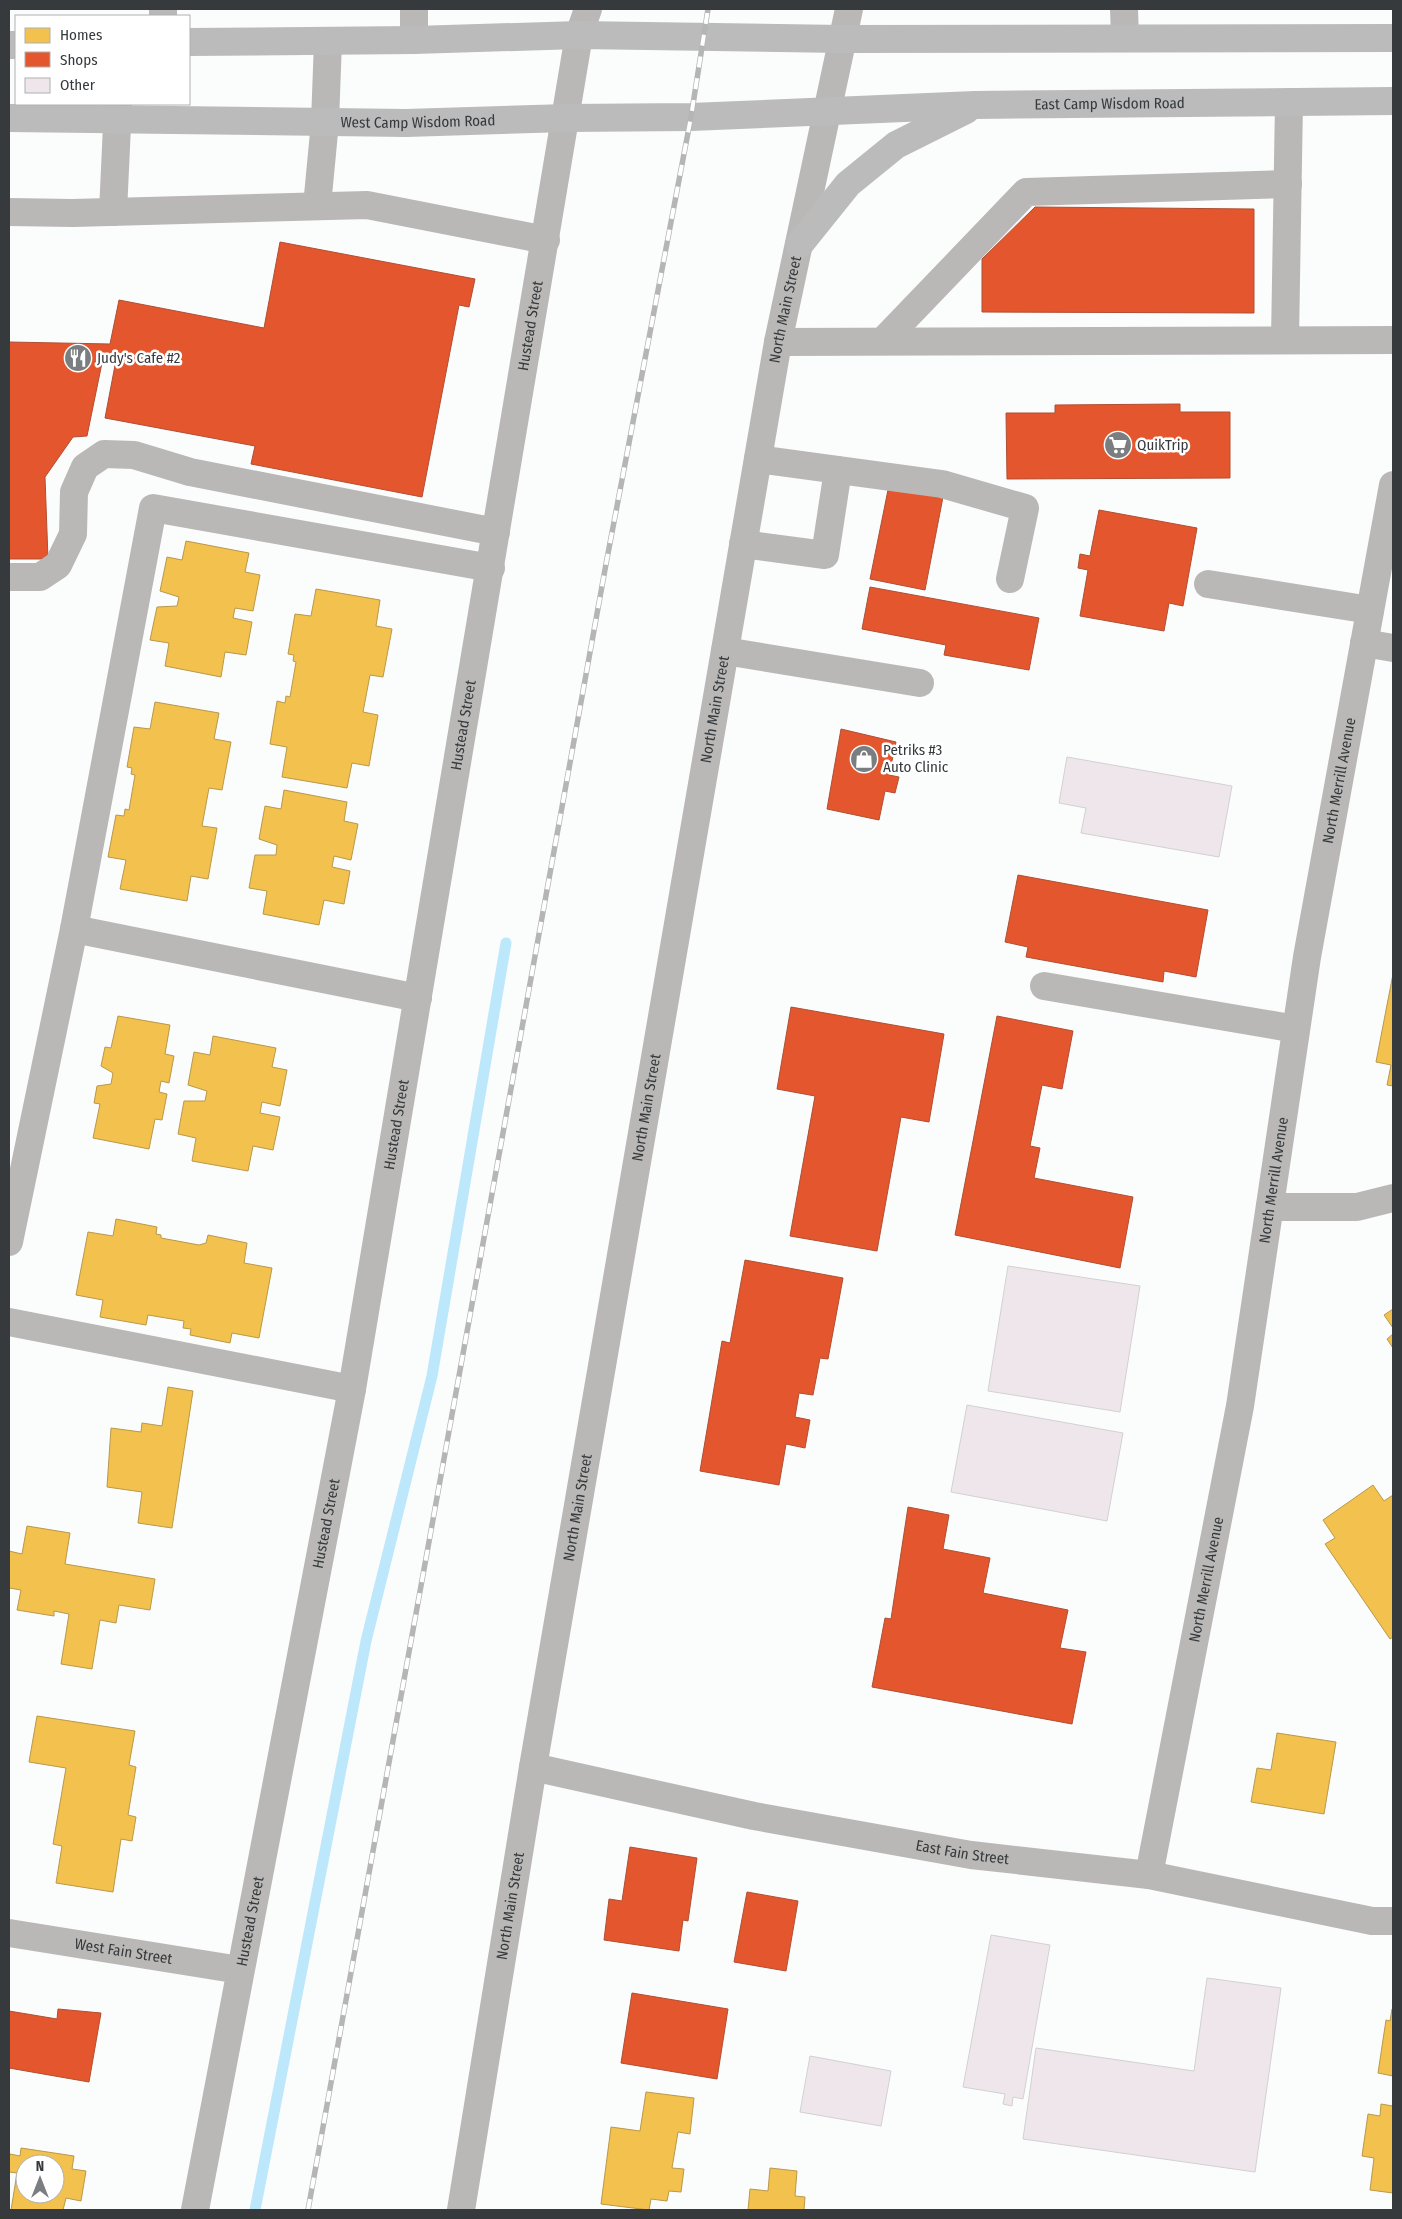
<svg xmlns="http://www.w3.org/2000/svg" width="1402" height="2219" font-family="'Fira Sans Condensed',sans-serif">
  <style>
    .homes { fill: #f2c14e; stroke: #ba9849; fill-rule: evenodd }
    .shops { fill: #e4572e; stroke: #b04e32 }
    .lines { fill: none; stroke-linecap: round; stroke-linejoin: round }
    .stream { stroke: #bde8fb; stroke-width: 11 }
    .building { fill: #efe6eb; stroke: #d2d1d2 }
    .minor { stroke: #bab8b7; stroke-width: 28 }
    .major { stroke: #bbb; stroke-width: 28 }
    .rail-casing { stroke: #b5b5b5; stroke-width: 5.5 }
    .rail { stroke: #fff; stroke-width: 4; stroke-dasharray: 11; stroke-linecap: butt }
    .labels { text-anchor: middle; dominant-baseline: central; stroke-width: 5; stroke-linejoin: round; paint-order: stroke }
    .street-label { font-size: 15px; fill: #363a3d; stroke: #fff }
    .poi-label { font-size: 15px; fill: #363a3d; stroke: #fff; text-anchor: start }
  </style>
  <rect width="100%" height="100%" fill="#fbfcfc"/>
  <g class="homes">
    <path d="M 186,541 L 249,553 L 245,572 L 260,575 L 253,611 L 235,608 L 233,618 L 252,622 L 246,655 L 225,652 L 221,677 L 165,666 L 169,643 L 150,640 L 157,607 L 177,606 L 179,597 L 160,591 L 167,557 L 182,560 Z"/>
    <path d="M 316,589 L 380,600 L 376,626 L 392,629 L 383,677 L 370,675 L 363,712 L 378,715 L 369,766 L 352,763 L 347,788 L 282,777 L 287,747 L 270,744 L 277,701 L 285,703 L 286,696 L 290,697 L 296,662 L 293,661 L 294,655 L 288,654 L 295,614 L 311,616 Z"/>
    <path d="M 155,702 L 219,713 L 214,739 L 231,742 L 222,790 L 209,788 L 202,826 L 217,828 L 208,879 L 191,876 L 187,901 L 120,889 L 126,860 L 108,857 L 116,815 L 124,816 L 125,809 L 129,810 L 135,775 L 131,774 L 132,768 L 127,767 L 134,727 L 150,729 Z"/>
    <path d="M 284,790 L 347,802 L 344,821 L 358,824 L 351,860 L 334,856 L 332,867 L 350,871 L 344,904 L 324,900 L 319,925 L 263,914 L 267,891 L 249,888 L 255,855 L 276,855 L 277,845 L 259,839 L 265,806 L 281,809 Z"/>
    <path d="M 1393,974 L 1393,1086 L 1387,1085 L 1391,1065 L 1376,1062 Z"/>
    <path d="M 118,1016 L 170,1025 L 165,1054 L 174,1056 L 169,1083 L 161,1081 L 159,1092 L 167,1094 L 162,1120 L 155,1119 L 149,1149 L 93,1138 L 100,1104 L 94,1103 L 97,1086 L 111,1084 L 113,1073 L 101,1066 L 105,1047 L 111,1048 Z"/>
    <path d="M 213,1036 L 276,1048 L 272,1067 L 287,1070 L 280,1106 L 262,1102 L 260,1113 L 280,1117 L 273,1150 L 253,1146 L 248,1171 L 192,1161 L 196,1138 L 178,1134 L 184,1101 L 205,1101 L 207,1091 L 188,1085 L 194,1052 L 210,1055 Z"/>
    <path d="M 116,1219 L 157,1227 L 156,1234 L 161,1235 L 161,1238 L 199,1245 L 206,1243 L 208,1235 L 247,1243 L 244,1263 L 272,1268 L 259,1338 L 232,1333 L 230,1343 L 190,1335 L 191,1329 L 183,1328 L 184,1321 L 148,1315 L 146,1325 L 100,1317 L 103,1300 L 76,1295 L 88,1232 L 113,1236 Z"/>
    <path d="M 1393,1309 L 1393,1328 L 1384,1315 Z"/>
    <path d="M 1393,1334 L 1393,1348 L 1387,1339 Z"/>
    <path d="M 168,1387 L 193,1391 L 172,1528 L 138,1523 L 142,1492 L 107,1487 L 111,1428 L 141,1432 L 142,1423 L 162,1426 Z"/>
    <path d="M 1373,1485 L 1384,1501 L 1393,1495 L 1393,1637 L 1390,1639 L 1325,1544 L 1335,1538 L 1323,1520 Z"/>
    <path d="M 27,1526 L 70,1533 L 65,1564 L 155,1579 L 150,1610 L 119,1605 L 116,1623 L 100,1620 L 92,1669 L 61,1664 L 69,1614 L 54,1611 L 54,1616 L 17,1610 L 21,1590 L 9,1588 L 9,1551 L 22,1554 Z"/>
    <path d="M 37,1716 L 135,1731 L 129,1765 L 136,1767 L 128,1815 L 136,1817 L 132,1841 L 121,1839 L 113,1892 L 56,1883 L 62,1846 L 53,1844 L 66,1768 L 29,1762 Z"/>
    <path d="M 1277,1733 L 1336,1742 L 1324,1814 L 1251,1802 L 1257,1768 L 1271,1770 Z"/>
    <path d="M 1392,2009 L 1393,2009 L 1393,2076 L 1378,2073 L 1386,2020 L 1390,2021 Z"/>
    <path d="M 646,2092 L 694,2098 L 690,2134 L 678,2132 L 672,2168 L 684,2169 L 681,2192 L 669,2191 L 667,2201 L 651,2199 L 649,2210 L 601,2204 L 611,2127 L 640,2131 Z"/>
    <path d="M 1381,2104 L 1393,2106 L 1393,2193 L 1370,2190 L 1374,2158 L 1362,2156 L 1368,2114 L 1380,2116 Z"/>
    <path d="M 21,2148 L 74,2156 L 72,2169 L 86,2171 L 81,2201 L 66,2198 L 63,2210 L 11,2210 L 17,2173 L 9,2172 L 9,2159 L 10,2154 L 20,2156 ZM 25,2164 L 55,2164 L 55,2194 L 25,2194 Z"/>
    <path d="M 770,2168 L 797,2171 L 795,2196 L 805,2197 L 804,2210 L 748,2210 L 750,2189 L 768,2191 Z"/>
  </g>
  <g class="shops">
    <path d="M 1035,207 L 1254,209 L 1254,313 L 982,312 L 982,259 Z"/>
    <path d="M 280,242 L 475,279 L 469,307 L 459,305 L 422,497 L 251,464 L 255,446 L 105,418 L 116,360 L 103,358 L 87,436 L 73,437 L 45,477 L 48,559 L 9,559 L 9,342 L 110,344 L 119,300 L 264,328 Z"/>
    <path d="M 1180,404 L 1180,412 L 1230,412 L 1230,478 L 1007,479 L 1006,413 L 1055,413 L 1055,405 Z"/>
    <path d="M 889,485 L 943,497 L 925,590 L 870,579 Z"/>
    <path d="M 1099,510 L 1197,528 L 1183,606 L 1169,603 L 1164,631 L 1080,616 L 1088,570 L 1078,568 L 1080,554 L 1090,556 Z"/>
    <path d="M 870,587 L 1039,618 L 1029,670 L 944,655 L 946,645 L 862,629 Z"/>
    <path d="M 841,729 L 896,742 L 889,775 L 899,777 L 895,793 L 885,791 L 879,820 L 827,809 Z"/>
    <path d="M 1018,875 L 1208,910 L 1196,977 L 1164,971 L 1163,982 L 1026,957 L 1028,947 L 1005,942 Z"/>
    <path d="M 791,1007 L 944,1034 L 929,1122 L 901,1117 L 877,1251 L 790,1236 L 815,1096 L 777,1089 Z"/>
    <path d="M 997,1016 L 1073,1031 L 1062,1089 L 1042,1085 L 1030,1146 L 1040,1148 L 1034,1178 L 1133,1197 L 1120,1268 L 955,1235 Z"/>
    <path d="M 745,1260 L 843,1278 L 828,1359 L 820,1358 L 813,1395 L 799,1393 L 795,1417 L 810,1420 L 805,1448 L 786,1444 L 779,1485 L 700,1471 L 722,1341 L 730,1343 Z"/>
    <path d="M 908,1507 L 949,1515 L 943,1549 L 990,1558 L 983,1593 L 1068,1610 L 1060,1648 L 1086,1652 L 1072,1724 L 872,1687 L 885,1618 L 891,1619 Z"/>
    <path d="M 630,1847 L 697,1858 L 688,1921 L 683,1920 L 679,1951 L 604,1940 L 609,1899 L 622,1901 Z"/>
    <path d="M 747,1892 L 798,1901 L 786,1971 L 734,1962 Z"/>
    <path d="M 632,1993 L 728,2009 L 717,2079 L 621,2063 Z"/>
    <path d="M 58,2009 L 101,2013 L 89,2082 L 9,2068 L 9,2011 L 57,2019 Z"/>
  </g>
  <g class="lines">
    <path class="stream" d="M 255,2210 L 366,1641 L 432,1376 L 506,943"/>
  </g>
  <g class="building">
    <path d="M 1067,757 L 1232,786 L 1219,857 L 1081,833 L 1086,808 L 1059,803 Z"/>
    <path d="M 1008,1266 L 1140,1286 L 1120,1412 L 988,1391 Z"/>
    <path d="M 967,1405 L 1123,1433 L 1107,1521 L 951,1492 Z"/>
    <path d="M 991,1935 L 1050,1945 L 1023,2099 L 1013,2097 L 1012,2106 L 1003,2104 L 1005,2094 L 963,2087 Z"/>
    <path d="M 1207,1978 L 1281,1988 L 1255,2172 L 1023,2139 L 1036,2048 L 1194,2071 Z"/>
    <path d="M 810,2056 L 891,2071 L 881,2126 L 800,2112 Z"/>
  </g>
  <g class="lines">
    <g class="minor">
      <path d="M 163,9 L 163,16"/>
      <path d="M 414,9 L 414,40"/>
      <path d="M 1124,9 L 1125,38"/>
      <path d="M 317,206 L 325,122 L 328,41"/>
      <path d="M 9,212 L 73,213 L 367,205 L 546,240"/>
      <path d="M 113,212 L 118,104"/>
      <path d="M 1285,340 L 1289,102"/>
      <path d="M 883,341 L 1026,192 L 1288,184"/>
      <path d="M 778,342 L 1393,340"/>
      <path d="M 758,459 L 942,484 L 1025,508 L 1010,579"/>
      <path d="M 743,544 L 825,555 L 838,470"/>
      <path d="M 9,577 L 40,577 L 58,565 L 73,534 L 74,492 L 85,467 L 104,454 L 134,455 L 190,472 L 496,532"/>
      <path d="M 1208,584 L 1370,610"/>
      <path d="M 1364,643 L 1393,648"/>
      <path d="M 725,651 L 920,683"/>
      <path d="M 74,929 L 418,998"/>
      <path d="M 1044,986 L 1296,1029"/>
      <path d="M 1270,1207 L 1357,1207 L 1393,1198"/>
      <path d="M 9,1242 L 74,929 L 153,508 L 491,568"/>
      <path d="M 9,1322 L 352,1389"/>
      <path id="s1" d="M 533,1767 L 754,1816 L 971,1855 L 1149,1875 L 1372,1921 L 1393,1921"/>
      <path id="s2" d="M 1149,1875 L 1240,1406 L 1307,957 L 1393,485"/>
      <path id="s3" d="M 9,1933 L 240,1970"/>
      <path id="s4" d="M 195,2210 L 352,1389 L 579,35 L 588,9"/>
      <path id="s5" d="M 461,2210 L 533,1767 L 778,342 L 849,9"/>
    </g>
    <g class="major">
      <path d="M 189,42 L 414,40 L 579,35 L 843,39 L 1393,38"/>
      <path d="M 9,45 L 16,45"/>
      <path id="s6" d="M 9,118 L 406,123 L 567,118 L 691,117 L 975,105 L 1393,101"/>
      <path d="M 799,245 L 848,184 L 896,145 L 966,110"/>
    </g>
    <g class="rail-casing">
      <path id="rail" d="M 308,2210 L 606,564 L 691,117 L 708,9"/>
    </g>
    <use href="#rail" class="rail"/>
  </g>
  <defs>
    <g id="restaurant-disc" transform="scale(1.4375)"><circle r="9.5" fill="#7b7e80" stroke="#fff"/><path d="M-5-6h1v4h1v-4h1v4h1v-4h1v5L-1.5 .5V6h-2V.5L-5-1ZM5-6V6H3V1.5H1.5Q1.5-4 5-6Z" fill="#fff"/></g>
    <g id="supermarket-disc" transform="scale(1.4375)"><circle r="9.5" fill="#7b7e80" stroke="#fff"/><path d="M-6-5.5h2.5l.6 2H6L4.5 2H-2.5L-4.4-4H-6ZM-1.5 3.2a1.3 1.3 0 1 0 .1 0ZM3 3.2a1.3 1.3 0 1 0 .1 0Z" fill="#fff"/></g>
    <g id="shop-disc" transform="scale(1.4375)"><circle r="9.5" fill="#7b7e80" stroke="#fff"/><path d="M-5-2.5h2.3a2.7 3.5 0 0 1 5.4 0H5L5.5 6h-11ZM-1.5-2.5h3a1.5 2.3 0 0 0-3 0Z" fill="#fff"/></g>
  </defs>
  <g fill-rule="evenodd">
    <use href="#restaurant-disc" x="78" y="358"/>
    <use href="#supermarket-disc" x="1118" y="445"/>
    <use href="#shop-disc" x="864" y="759"/>
  </g>
  <g class="labels">
    <g class="street-label">
      <text stroke="none"><textPath href="#s6" startOffset="1101">East Camp Wisdom Road</textPath></text>
      <text stroke="none"><textPath href="#s6" startOffset="409">West Camp Wisdom Road</textPath></text>
      <text stroke="none"><textPath href="#s5" startOffset="1928">North Main Street</textPath></text>
      <text stroke="none"><textPath href="#s4" startOffset="1914">Hustead Street</textPath></text>
      <text stroke="none"><textPath href="#s5" startOffset="1522">North Main Street</textPath></text>
      <text stroke="none"><textPath href="#s4" startOffset="1509">Hustead Street</textPath></text>
      <text stroke="none"><textPath href="#s2" startOffset="1111">North Merrill Avenue</textPath></text>
      <text stroke="none"><textPath href="#s5" startOffset="1118">North Main Street</textPath></text>
      <text stroke="none"><textPath href="#s4" startOffset="1104">Hustead Street</textPath></text>
      <text stroke="none"><textPath href="#s2" startOffset="706">North Merrill Avenue</textPath></text>
      <text stroke="none"><textPath href="#s5" startOffset="712">North Main Street</textPath></text>
      <text stroke="none"><textPath href="#s4" startOffset="699">Hustead Street</textPath></text>
      <text stroke="none"><textPath href="#s2" startOffset="301">North Merrill Avenue</textPath></text>
      <text stroke="none"><textPath href="#s1" startOffset="438">East Fain Street</textPath></text>
      <text stroke="none"><textPath href="#s5" startOffset="308">North Main Street</textPath></text>
      <text stroke="none"><textPath href="#s4" startOffset="294">Hustead Street</textPath></text>
      <text stroke="none"><textPath href="#s3" startOffset="116">West Fain Street</textPath></text>
    </g>
    <g class="poi-label">
      <text x="97" y="358">Judy's Cafe #2</text>
      <text x="1137" y="445">QuikTrip</text>
      <text x="883" y="750">Petriks #3<tspan x="883" dy="17">Auto Clinic</tspan></text>
    </g>
  </g>
  <rect width="1402" height="2219" fill="none" stroke="#363a3d" stroke-width="20"/>
  <rect x="15" y="15" width="175" height="90" fill="#ffffff" stroke="#afb0b1"/>
  <rect x="25" y="28" width="25" height="15" fill="#f2c14e" stroke="#afb0b1"/>
  <text x="60" y="40" font-size="15" fill="#363a3d">Homes</text>
  <rect x="25" y="52" width="25" height="15" fill="#e4572e" stroke="#afb0b1"/>
  <text x="60" y="65" font-size="15" fill="#363a3d">Shops</text>
  <rect x="25" y="78" width="25" height="15" fill="#efe6eb" stroke="#afb0b1"/>
  <text x="60" y="90" font-size="15" fill="#363a3d">Other</text>
  <g transform="translate(40 2179)"><circle r="24" fill="#ffffff" stroke="#afb0b1"/>
  <path d="M0-4L9 19L0 12L-9 19Z" fill="#7b7e80"/>
  <text y="-8" font-size="14" font-weight="bold" text-anchor="middle" fill="#363a3d">N</text>
  </g>
</svg>
